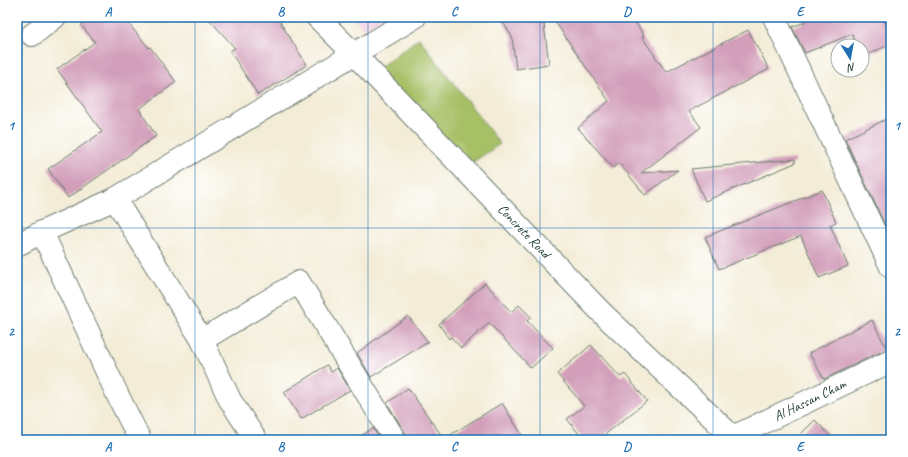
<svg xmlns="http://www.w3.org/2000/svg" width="908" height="457" font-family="Caveat,sans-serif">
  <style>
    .built { fill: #f1d0e4 }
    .green { fill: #a7c066; stroke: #637e4d }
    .building { fill: #d29eba }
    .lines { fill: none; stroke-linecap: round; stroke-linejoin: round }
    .minor-casing { stroke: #697a6d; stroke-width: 24 }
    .tertiary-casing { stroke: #697a6d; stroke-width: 24 }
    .minor { stroke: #fff; stroke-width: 22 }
    .tertiary { stroke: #fff; stroke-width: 22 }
    .grid { fill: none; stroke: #1f6fb2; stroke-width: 1; stroke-opacity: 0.55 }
    .labels { text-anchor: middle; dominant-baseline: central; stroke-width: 4; stroke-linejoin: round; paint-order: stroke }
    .street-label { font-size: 14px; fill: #1f3d34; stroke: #fff }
    .neatline { fill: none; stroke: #1f6fb2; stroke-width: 1.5 }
    .grid-label { font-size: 13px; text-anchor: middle; font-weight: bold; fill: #1f6fb2 }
  </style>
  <rect width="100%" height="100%" fill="#fff"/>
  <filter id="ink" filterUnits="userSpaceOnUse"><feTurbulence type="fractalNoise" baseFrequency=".025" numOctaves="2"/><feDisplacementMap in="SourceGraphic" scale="8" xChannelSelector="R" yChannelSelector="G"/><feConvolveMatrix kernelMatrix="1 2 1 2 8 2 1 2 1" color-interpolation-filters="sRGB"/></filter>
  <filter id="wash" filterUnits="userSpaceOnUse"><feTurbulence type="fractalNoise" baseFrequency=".012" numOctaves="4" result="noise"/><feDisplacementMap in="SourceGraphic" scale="16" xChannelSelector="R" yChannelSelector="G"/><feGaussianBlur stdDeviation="0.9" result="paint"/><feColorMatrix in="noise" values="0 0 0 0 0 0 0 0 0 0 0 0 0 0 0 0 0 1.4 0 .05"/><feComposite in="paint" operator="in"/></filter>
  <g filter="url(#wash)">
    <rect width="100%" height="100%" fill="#f3ecd7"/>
    <path class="built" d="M 351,17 L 385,17 L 364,29 Z"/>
    <path class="green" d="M 419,38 L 500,144 L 467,166 L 372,73 Z"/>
    <g id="blocks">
      <g class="building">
        <path d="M 90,17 L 123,17 L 149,48 L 150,47 L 176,82 L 139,109 L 156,136 L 68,198 L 48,169 L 102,132 L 57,69 L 95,42 L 81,25 Z"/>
        <path d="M 207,17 L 277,17 L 307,65 L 258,95 L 230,51 L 235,48 Z"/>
        <path d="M 500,17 L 543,17 L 549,64 L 516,69 L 512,37 Z"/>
        <path d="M 552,17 L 632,17 L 644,36 L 642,37 L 666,72 L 748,30 L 769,69 L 689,111 L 701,127 L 641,173 L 678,170 L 645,195 L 619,163 L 613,168 L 578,128 L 609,101 Z"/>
        <path d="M 803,17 L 891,17 L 884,20 L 891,36 L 891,44 L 862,57 L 862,46 L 857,46 L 852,34 L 805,53 L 792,27 L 805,22 Z"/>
        <path d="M 891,117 L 891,238 L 845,139 Z"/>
        <path d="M 795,159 L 795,163 L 705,201 L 691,169 Z"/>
        <path d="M 822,190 L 836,222 L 830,225 L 848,266 L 819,278 L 801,236 L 719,269 L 705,237 Z"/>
        <path d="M 485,283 L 511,312 L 519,305 L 531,317 L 527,321 L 553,348 L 531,368 L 489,323 L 461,348 L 451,337 L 449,339 L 439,324 Z"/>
        <path d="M 408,316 L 428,342 L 371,377 L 357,353 Z"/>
        <path d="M 872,320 L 887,349 L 824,379 L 809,353 Z"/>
        <path d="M 591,345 L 620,377 L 625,374 L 647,401 L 598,440 L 584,440 L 567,419 L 584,406 L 557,374 Z"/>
        <path d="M 327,365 L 331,372 L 337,368 L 350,390 L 301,419 L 284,392 Z"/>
        <path d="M 408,388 L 444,439 L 502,403 L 525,440 L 407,440 L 406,434 L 387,403 Z"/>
        <path d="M 815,420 L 834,440 L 795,440 Z"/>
        <path d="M 373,428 L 380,440 L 355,440 Z"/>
      </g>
    </g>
  </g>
  <g filter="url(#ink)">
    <use href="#blocks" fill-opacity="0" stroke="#697a6d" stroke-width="1"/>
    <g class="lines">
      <g class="minor-casing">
        <g id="minor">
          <path d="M 774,17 L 891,267"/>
          <path d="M 32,35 L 55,17"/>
          <path d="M 115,199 L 202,340 L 230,400 L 256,440"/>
          <path d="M 42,232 L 119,398 L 140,440"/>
          <path d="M 202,340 L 299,282 L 395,440"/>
          <path d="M 729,440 L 733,437 L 891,361"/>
        </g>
      </g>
      <g class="tertiary-casing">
        <g id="tertiary">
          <path d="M 317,17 L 354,54 L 602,313 L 736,440"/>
          <path d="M 17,245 L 42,232 L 115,199 L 415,17"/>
        </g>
      </g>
      <use href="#minor" class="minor"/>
      <use href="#tertiary" class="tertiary"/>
    </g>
  </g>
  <path class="grid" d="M 195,17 L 195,440M 368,17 L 368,440M 540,17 L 540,440M 713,17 L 713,440M 17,228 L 891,228"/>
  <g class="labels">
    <g class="street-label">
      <text transform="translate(524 231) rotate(46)">Concrete Road</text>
      <text transform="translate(810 400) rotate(-26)">Al Hassan Cham</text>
    </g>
  </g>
  <rect width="908" height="457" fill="none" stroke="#fff" stroke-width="44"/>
  <g transform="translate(850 58) rotate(169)"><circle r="19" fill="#ffffff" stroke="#a5b1ae"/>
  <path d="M0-3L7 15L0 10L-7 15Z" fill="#1f6fb2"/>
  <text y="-6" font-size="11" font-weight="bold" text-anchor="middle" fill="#1f3d34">N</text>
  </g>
  <rect x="22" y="22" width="864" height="413" class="neatline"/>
  <g class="grid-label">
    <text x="108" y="16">A</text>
    <text x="281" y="16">B</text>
    <text x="454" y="16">C</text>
    <text x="627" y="16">D</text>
    <text x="800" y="16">E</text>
    <text x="11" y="130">1</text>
    <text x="897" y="130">1</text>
    <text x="11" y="336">2</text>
    <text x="897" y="336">2</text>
    <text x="108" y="451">A</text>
    <text x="281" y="451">B</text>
    <text x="454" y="451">C</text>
    <text x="627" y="451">D</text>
    <text x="800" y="451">E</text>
  </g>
</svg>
